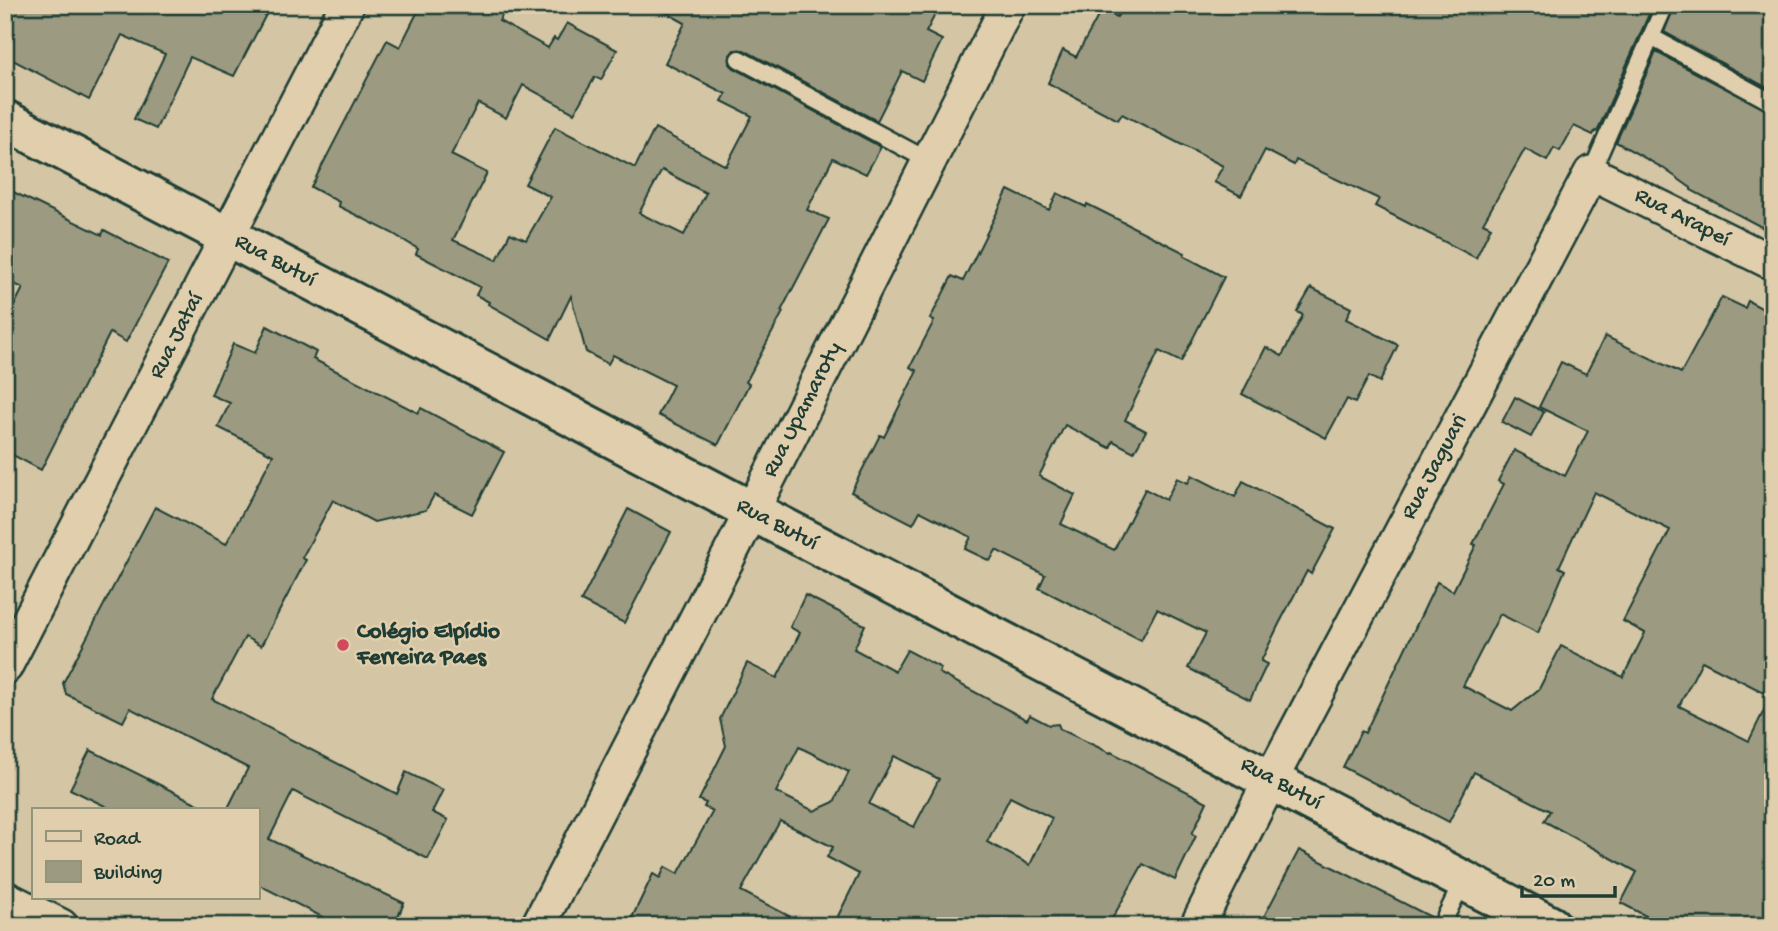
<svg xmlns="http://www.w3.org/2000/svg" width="1778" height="931" font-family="'Gochi Hand',sans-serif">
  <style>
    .building { fill: #9c9b81; stroke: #1f3d34; stroke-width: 2; fill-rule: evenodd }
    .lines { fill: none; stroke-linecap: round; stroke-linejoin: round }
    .service-casing { stroke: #1f3d34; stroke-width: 21 }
    .minor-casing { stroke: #1f3d34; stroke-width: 38 }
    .tertiary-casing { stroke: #1f3d34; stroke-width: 44 }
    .path { stroke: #1f3d34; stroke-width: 4.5; stroke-dasharray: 2 5; stroke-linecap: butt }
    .service { stroke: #e0ceac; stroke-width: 16 }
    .minor { stroke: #e0ceac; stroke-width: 33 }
    .tertiary { stroke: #e0ceac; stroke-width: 38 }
    .poi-dot { fill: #d1495b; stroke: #e0ceac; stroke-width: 2.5 }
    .labels { text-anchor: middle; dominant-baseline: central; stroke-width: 5; stroke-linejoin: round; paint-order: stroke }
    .street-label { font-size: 23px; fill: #1f3d34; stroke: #e0ceac }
    .poi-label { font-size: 23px; font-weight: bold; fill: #1f3d34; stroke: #e0ceac; text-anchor: start }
  </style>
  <rect width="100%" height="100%" fill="#d4c5a5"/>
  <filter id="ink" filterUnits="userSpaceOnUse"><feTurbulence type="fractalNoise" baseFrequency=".0143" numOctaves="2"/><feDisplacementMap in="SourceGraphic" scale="14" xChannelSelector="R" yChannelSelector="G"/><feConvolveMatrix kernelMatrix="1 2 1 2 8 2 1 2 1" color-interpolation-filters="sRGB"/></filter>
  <g filter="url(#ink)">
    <g class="building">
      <path d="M 5,5 L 271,5 L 234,76 L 190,57 L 156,129 L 134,119 L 165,54 L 122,35 L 89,100 L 5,56 Z"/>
      <path d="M 421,5 L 508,5 L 499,21 L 548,48 L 554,38 L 557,40 L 567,23 L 617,50 L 601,80 L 595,77 L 574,113 L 523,85 L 506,118 L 478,103 L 451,155 L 487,173 L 453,240 L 497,260 L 510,233 L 526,240 L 551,197 L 525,184 L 555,127 L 635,168 L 655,128 L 726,166 L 752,116 L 722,101 L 726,94 L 665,63 L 685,23 L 652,5 L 940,5 L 926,32 L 942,40 L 922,81 L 902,71 L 877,121 L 744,50 L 734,50 L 730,55 L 730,64 L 734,68 L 881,147 L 866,174 L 833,158 L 807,210 L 829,219 L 781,311 L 783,312 L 746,382 L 749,384 L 718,445 L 658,415 L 673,385 L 613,355 L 608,364 L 586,352 L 571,296 L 550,339 L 488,304 L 489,302 L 476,295 L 480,287 L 416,254 L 418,249 L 392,233 L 338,206 L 339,202 L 311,187 L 387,40 L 400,47 ZM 662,170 L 706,193 L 684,235 L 639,213 Z"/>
      <path d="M 1124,5 L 1653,5 L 1597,132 L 1595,131 L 1593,135 L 1574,126 L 1560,151 L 1554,148 L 1547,161 L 1525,149 L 1483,223 L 1491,227 L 1476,258 L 1375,206 L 1379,199 L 1296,160 L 1294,165 L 1265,150 L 1241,196 L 1214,182 L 1223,166 L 1122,114 L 1118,120 L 1048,83 L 1063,50 L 1076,57 L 1102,9 L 1117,17 Z"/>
      <path d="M 1675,5 L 1773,5 L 1773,91 L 1664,32 Z"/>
      <path d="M 1656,52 L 1773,113 L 1773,233 L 1691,190 L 1691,188 L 1663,168 L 1616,142 Z"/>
      <path d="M 5,188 L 102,235 L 104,230 L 168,263 L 126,342 L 110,333 L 41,470 L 5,451 L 5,324 L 23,288 L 5,280 L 14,260 L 5,256 Z"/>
      <path d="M 1008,190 L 1049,210 L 1057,193 L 1086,207 L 1087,204 L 1185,253 L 1184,256 L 1224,277 L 1181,362 L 1159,351 L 1125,420 L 1146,431 L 1134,452 L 1113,441 L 1110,448 L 1065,425 L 1039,476 L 1075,495 L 1061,524 L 1114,550 L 1145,489 L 1166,500 L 1177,478 L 1188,483 L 1192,475 L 1235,497 L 1243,481 L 1335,529 L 1311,574 L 1307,571 L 1279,624 L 1261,661 L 1267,664 L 1250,700 L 1188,668 L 1206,633 L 1157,609 L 1141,640 L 1039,588 L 1045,575 L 996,550 L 990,561 L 965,549 L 971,537 L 920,511 L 913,524 L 851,492 L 880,435 L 884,437 L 917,371 L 910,367 L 934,321 L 930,319 L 952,276 L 963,281 Z"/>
      <path d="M 1311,288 L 1351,308 L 1346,319 L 1398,345 L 1380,382 L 1369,376 L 1355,403 L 1347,399 L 1326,438 L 1242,394 L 1266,347 L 1282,356 L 1303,315 L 1297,312 Z"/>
      <path d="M 1722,297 L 1745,308 L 1748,301 L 1773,314 L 1773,926 L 1665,926 L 1621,903 L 1637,872 L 1544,821 L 1550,811 L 1474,772 L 1449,822 L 1343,767 L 1361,731 L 1365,733 L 1437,582 L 1453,591 L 1476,545 L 1473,544 L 1504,484 L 1498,481 L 1514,450 L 1565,476 L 1588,431 L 1539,407 L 1561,362 L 1586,374 L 1605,336 L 1681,373 ZM 1594,492 L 1670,530 L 1623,621 L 1645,633 L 1623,677 L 1561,646 L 1539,689 L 1512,711 L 1463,686 L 1500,614 L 1538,633 L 1565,570 L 1559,567 ZM 1702,661 L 1771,696 L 1749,741 L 1679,706 Z"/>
      <path d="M 267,326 L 316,352 L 313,359 L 418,413 L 421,408 L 504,452 L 472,514 L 434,495 L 426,510 L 374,522 L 333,500 L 302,558 L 306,560 L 261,646 L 245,637 L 212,699 L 397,794 L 406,772 L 443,790 L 432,812 L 448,820 L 428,859 L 293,791 L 269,839 L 404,903 L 394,926 L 340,926 L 257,884 L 257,810 L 227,810 L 248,768 L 130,708 L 123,722 L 66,694 L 63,683 L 155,507 L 226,544 L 273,455 L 218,427 L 230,403 L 211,395 L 233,344 L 255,353 Z"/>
      <path d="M 1515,397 L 1544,412 L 1531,437 L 1502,422 Z"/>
      <path d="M 628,509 L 671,532 L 624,623 L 581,601 Z"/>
      <path d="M 805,595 L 865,625 L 854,649 L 895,671 L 907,650 L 941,668 L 939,673 L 1027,720 L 1030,715 L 1049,725 L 1058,724 L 1060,729 L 1110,753 L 1111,752 L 1207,802 L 1192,834 L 1196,836 L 1175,880 L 1143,864 L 1108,926 L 833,926 L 859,874 L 827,857 L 833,847 L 780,821 L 741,891 L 808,926 L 628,926 L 653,874 L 660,878 L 665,867 L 678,874 L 713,811 L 704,807 L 706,803 L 699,800 L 726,746 L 720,719 L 747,663 L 777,678 L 800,633 L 790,627 ZM 799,747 L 849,772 L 834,802 L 814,811 L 776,792 ZM 894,756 L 939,779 L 914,827 L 869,804 ZM 1010,797 L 1052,818 L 1030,865 L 987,842 Z"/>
      <path d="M 90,750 L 210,810 L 113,810 L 70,789 Z"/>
      <path d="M 1299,850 L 1433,918 L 1431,926 L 1259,926 Z"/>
    </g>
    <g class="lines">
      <g class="service-casing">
        <g id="service">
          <path d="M 1651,37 L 1773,103"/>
          <path d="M 739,59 L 929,161"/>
          <path d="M 1591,173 L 1665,5"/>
          <path d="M 1441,926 L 1463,881"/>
        </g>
      </g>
      <g class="minor-casing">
        <g id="minor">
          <path d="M 5,667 L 347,5"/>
          <path d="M 5,898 L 61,926"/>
          <path d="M 538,926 L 752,511 L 1008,5"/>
          <path d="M 1197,926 L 1271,779 L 1591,173 L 1773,263"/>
        </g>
      </g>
      <g class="tertiary-casing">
        <path id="tertiary" d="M 5,120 L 752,511 L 1551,926"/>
      </g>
      <path class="path" d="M 1772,5 L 1773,6"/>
      <use href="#service" class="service"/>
      <use href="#minor" class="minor"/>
      <use href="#tertiary" class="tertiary"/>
    </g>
  </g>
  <circle class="poi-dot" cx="343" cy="645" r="7"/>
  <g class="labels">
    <g class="street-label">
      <text transform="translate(1682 218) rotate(27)">Rua Arapeí</text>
      <text transform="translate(275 261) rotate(28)">Rua Butuí</text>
      <text transform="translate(177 336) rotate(-63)">Rua Jataí</text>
      <text transform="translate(803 410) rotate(-63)">Rua Upamaroty</text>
      <text transform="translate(1435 467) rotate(-62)">Rua Jaguari</text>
      <text transform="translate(777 525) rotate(27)">Rua Butuí</text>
      <text transform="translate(1281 784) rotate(28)">Rua Butuí</text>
    </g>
    <g class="poi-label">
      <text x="357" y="632">Colégio Elpídio<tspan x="357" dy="26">Ferreira Paes</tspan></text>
    </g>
  </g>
  <rect width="1778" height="931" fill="none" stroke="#e0ceac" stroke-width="28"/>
  <rect x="14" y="14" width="1750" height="903" fill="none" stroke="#1f3d34" stroke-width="2.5" filter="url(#ink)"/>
  <rect x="32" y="808" width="228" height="91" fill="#e0ceac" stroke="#93947c" stroke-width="2"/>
  <rect x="46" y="831" width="35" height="10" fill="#e0ceac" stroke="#93947c" stroke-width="2"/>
  <text x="94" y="844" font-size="21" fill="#1f3d34">Road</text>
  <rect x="46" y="861" width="35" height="21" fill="#9c9b81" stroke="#93947c" stroke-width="2"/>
  <text x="94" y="878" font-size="21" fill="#1f3d34">Building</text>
  <path d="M1522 886v10h93v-10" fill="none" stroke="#1f3d34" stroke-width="3.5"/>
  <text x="1533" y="886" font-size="21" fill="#1f3d34" stroke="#e0ceac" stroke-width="5" paint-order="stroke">20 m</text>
</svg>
